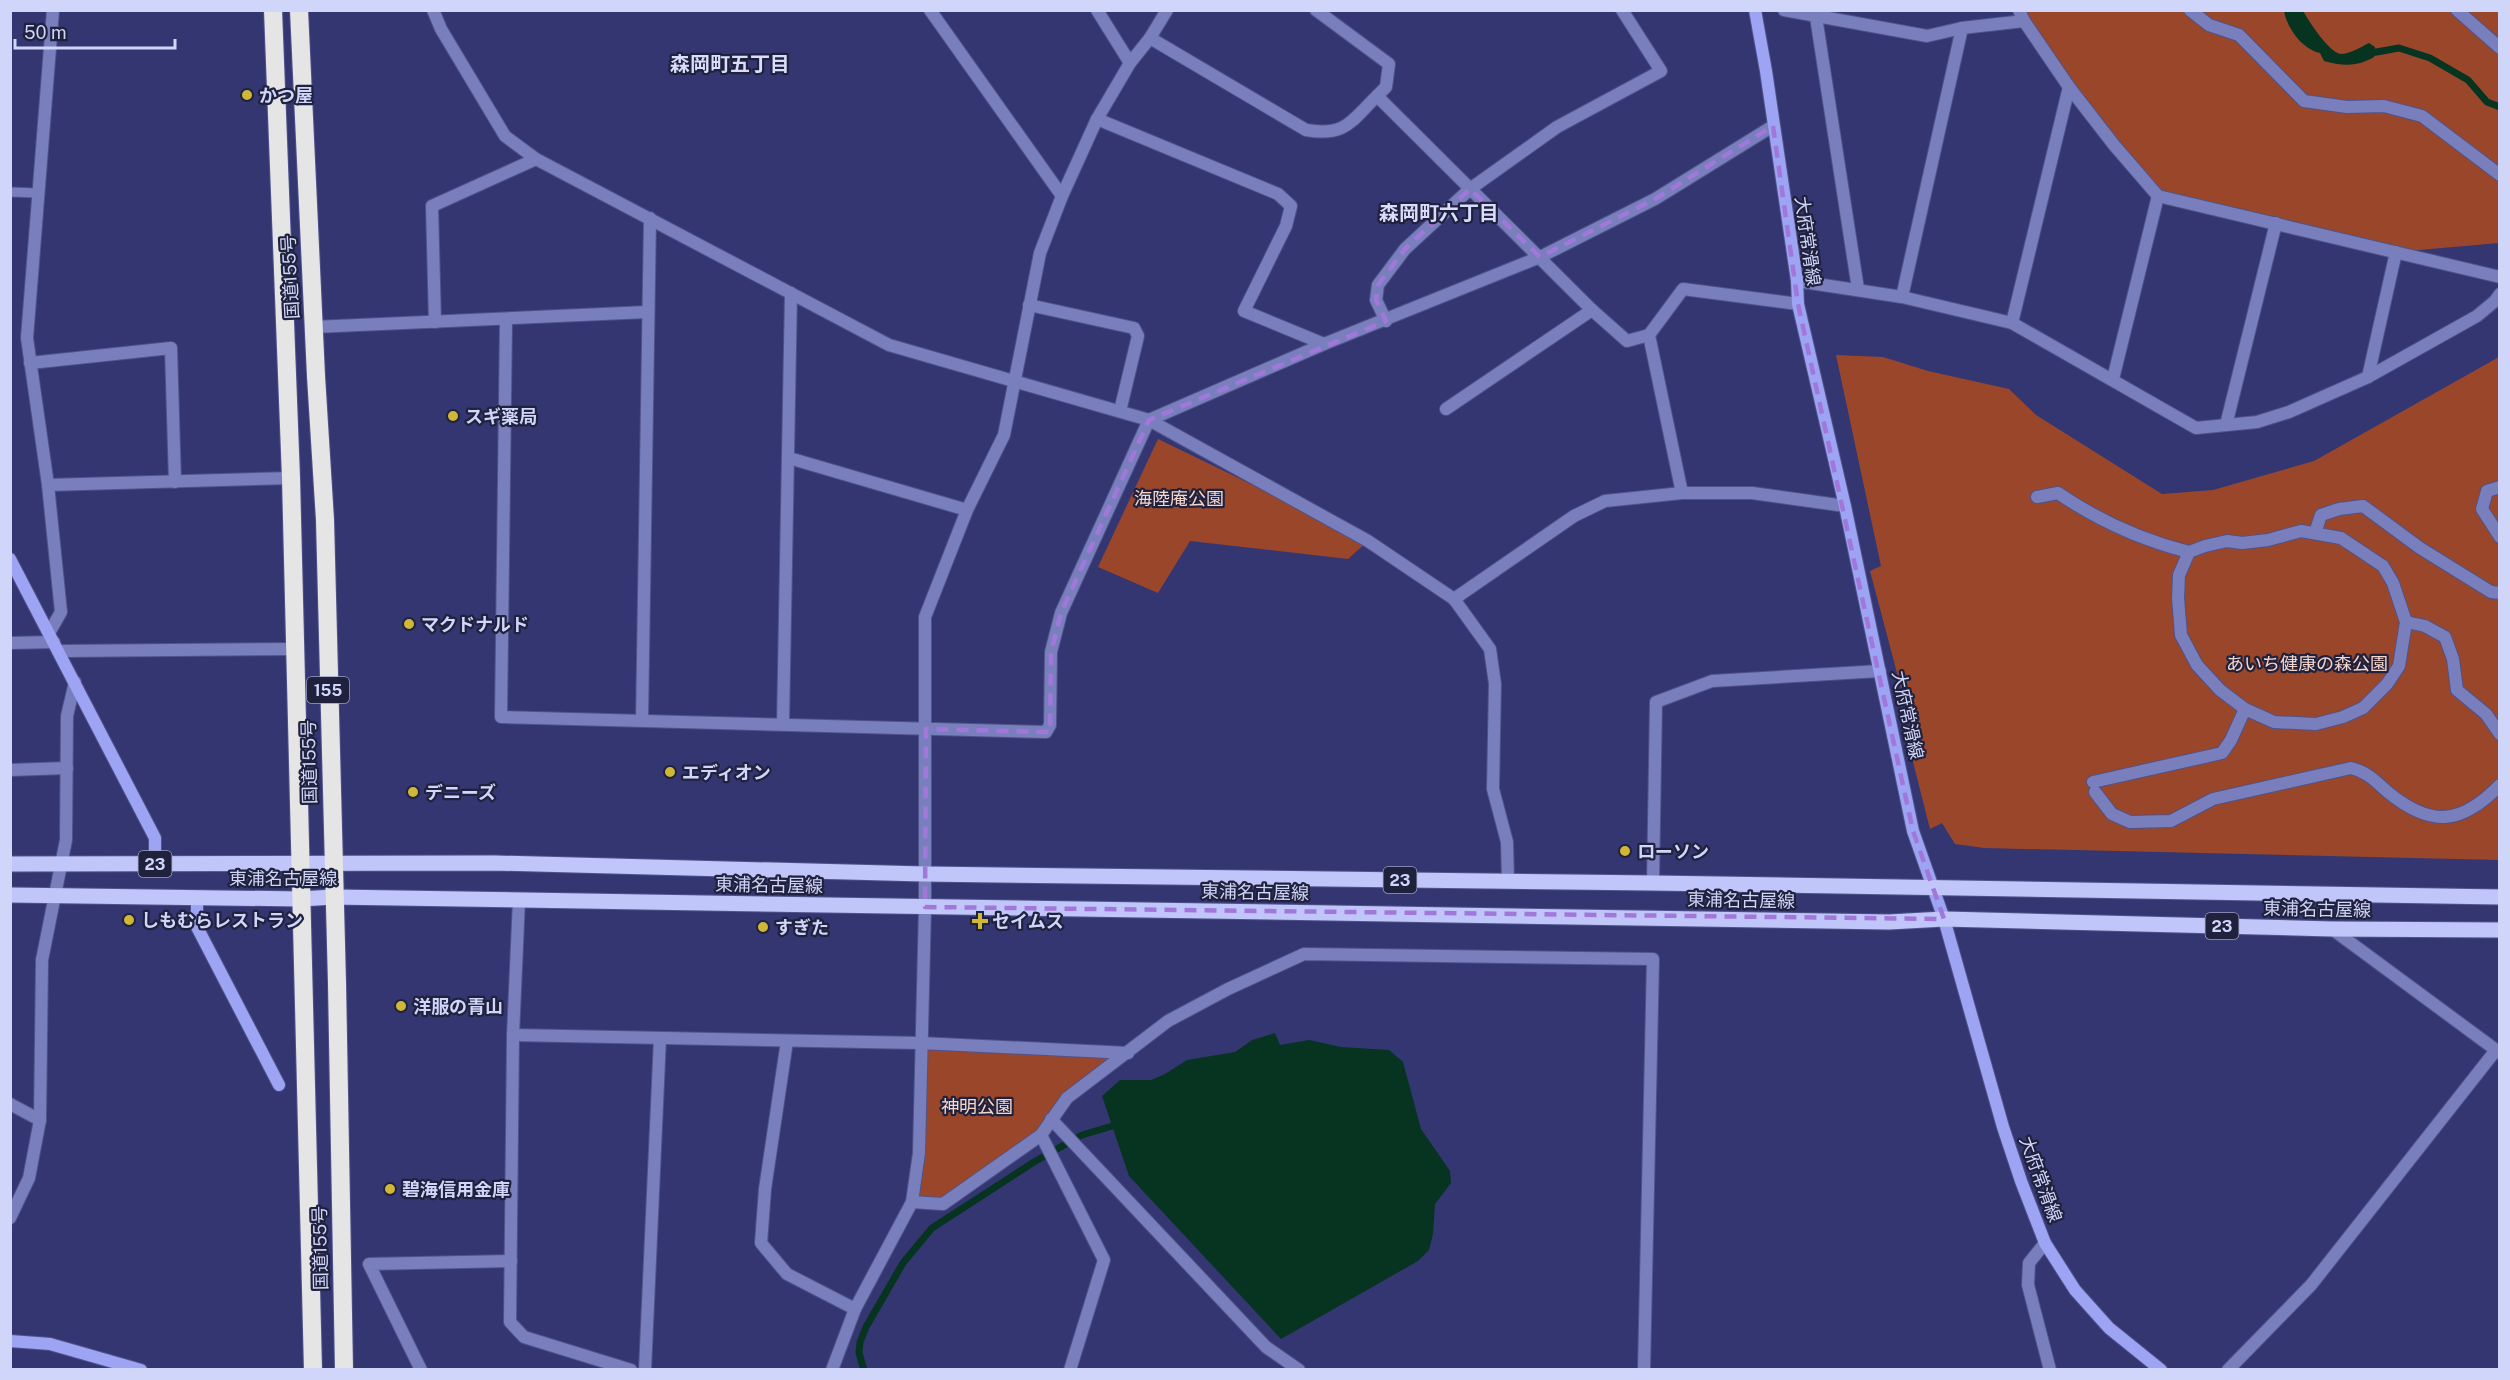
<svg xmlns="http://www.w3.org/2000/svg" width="2510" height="1380" font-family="'Public Sans','Noto Sans JP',sans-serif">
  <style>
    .green { fill: #9a462a }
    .water { fill: #063420 }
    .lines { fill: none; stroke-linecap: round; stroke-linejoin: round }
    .stream { stroke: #063420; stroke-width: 7 }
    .lane-casing { stroke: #50538a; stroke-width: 11 }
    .street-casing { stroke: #50538a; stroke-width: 14 }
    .secondary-casing { stroke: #50538a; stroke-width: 14 }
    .primary-casing { stroke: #50538a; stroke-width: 17 }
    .highway-casing { stroke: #50538a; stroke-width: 20 }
    .lane { stroke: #797fbd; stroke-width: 9 }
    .street { stroke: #797fbd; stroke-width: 12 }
    .secondary { stroke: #9da4f4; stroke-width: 12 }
    .primary { stroke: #c0c6f9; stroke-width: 15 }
    .highway { stroke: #e5e5e5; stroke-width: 18 }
    .marked { fill: none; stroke: #a178da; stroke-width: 4.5; stroke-dasharray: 12 8; stroke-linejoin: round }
    .poi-dot { fill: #cfb837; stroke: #20223d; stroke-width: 2 }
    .labels { text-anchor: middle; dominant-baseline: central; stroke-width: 4.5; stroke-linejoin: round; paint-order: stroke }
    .shield { fill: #20223d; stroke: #9b9fc1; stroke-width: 1.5 }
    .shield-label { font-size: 16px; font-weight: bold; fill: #d0d5fa }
    .poi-label { font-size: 18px; font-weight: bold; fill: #d0d5fa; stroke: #20223d; text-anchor: start }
    .street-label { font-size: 18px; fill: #d0d5fa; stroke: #20223d }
    .park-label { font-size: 18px; fill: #f4d6cd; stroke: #20223d }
    .neighbourhood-label { font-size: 20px; font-weight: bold; fill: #d9ddfb; stroke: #20223d }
  </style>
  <rect width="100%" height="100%" fill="#343672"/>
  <g class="green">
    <path d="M 2018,11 L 2499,11 L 2499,243 L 2396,252 L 2158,196 Z"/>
    <path d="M 1836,355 L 1883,357 L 1928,371 L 2009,389 L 2036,415 L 2162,494 L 2213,490 L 2314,461 L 2499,357 L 2499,860 L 1984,848 L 1955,844 L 1942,823 L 1930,829 L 1908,742 L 1918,739 L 1907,687 L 1901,688 L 1870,571 L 1881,566 Z"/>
    <path d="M 1158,439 L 1368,541 L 1348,559 L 1190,541 L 1158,593 L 1098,567 Z"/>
    <path d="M 920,1043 L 1128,1053 L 1067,1098 L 1041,1135 L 943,1204 L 912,1202 Z"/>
  </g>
  <g class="water">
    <path d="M 2284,11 L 2303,11 C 2309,21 2329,53 2341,54 C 2350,54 2361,47 2369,43 L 2375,47 L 2374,57 C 2357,67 2342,66 2324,61 L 2320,53 C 2302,49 2287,28 2284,11 Z"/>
    <path d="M 1275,1033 L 1280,1045 L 1309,1040 L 1341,1047 L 1389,1050 L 1403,1062 L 1421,1129 L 1450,1171 L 1451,1183 L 1435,1204 L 1433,1234 L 1429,1250 L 1418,1261 L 1281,1339 L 1129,1176 L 1102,1096 L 1120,1080 L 1151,1080 L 1165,1074 L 1187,1060 L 1235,1052 L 1252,1040 Z"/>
  </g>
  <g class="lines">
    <g class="stream">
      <path d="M 2365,54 L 2399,48 L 2430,58 L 2468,80 L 2487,102 L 2500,107"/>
      <path d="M 864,1370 L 859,1353 L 860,1342 L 866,1327 L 903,1263 L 932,1228 L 1034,1162 L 1082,1135 L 1119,1124"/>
    </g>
    <g class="lane-casing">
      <path id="lane" d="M 10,192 L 38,193"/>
    </g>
    <g class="street-casing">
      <g id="street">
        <path d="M 433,10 L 441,29 L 505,136 L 536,159 L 889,345 L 1149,420 L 1368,541 L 1454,599 L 1490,649 L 1495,684 L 1493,789 L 1507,842 L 1508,881"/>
        <path d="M 930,10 L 1062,196"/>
        <path d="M 1097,10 L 1130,63"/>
        <path d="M 1316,10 L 1389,64 L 1386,87 L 1377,96 L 1592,310 L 1627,341 L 1649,335"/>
        <path d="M 1784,10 L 1927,36 L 1962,28 L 2024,21"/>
        <path d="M 2019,10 L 2024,21 L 2069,87 L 2114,145 L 2158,196 L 2500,277"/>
        <path d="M 2190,10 L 2209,25 L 2239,35 L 2304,101 L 2347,107 L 2384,106 L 2422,116 L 2500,175"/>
        <path d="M 2457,10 L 2500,48"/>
        <path d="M 1816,17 L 1858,289"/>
        <path d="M 1150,38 L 1306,130 C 1346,137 1351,121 1377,96"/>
        <path d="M 1097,119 L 1278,194 L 1291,206 L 1286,226 L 1244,311 L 1324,344"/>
        <path d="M 1797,281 L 1902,297 L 2012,323 L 2196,428 L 2257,422 L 2289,412 L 2368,377 L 2477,316 L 2495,301 L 2500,294"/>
        <path d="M 1902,297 L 1962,28"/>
        <path d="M 1029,305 L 1134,328 L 1138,336 L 1120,411"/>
        <path d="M 506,320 L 501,717 L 1046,732 L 1050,725 L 1051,652 L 1061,613 L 1149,420 L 1324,344 L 1540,257 L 1655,199 L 1773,126"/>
        <path d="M 1386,321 L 1376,300 L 1378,285 L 1405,249 L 1470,189 L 1557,127 L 1661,71 L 1622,10"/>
        <path d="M 435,322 L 432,206 L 536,159"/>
        <path d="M 2012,323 L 2069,87"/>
        <path d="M 314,327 L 647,312"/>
        <path d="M 30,363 L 171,348 L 175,482"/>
        <path d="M 2368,377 L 2396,252"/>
        <path d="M 2113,379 L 2158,196"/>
        <path d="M 1446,409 L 1592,310"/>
        <path d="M 2226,425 L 2276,223"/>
        <path d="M 789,458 L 967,510"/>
        <path d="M 48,485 L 291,478"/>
        <path d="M 2500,487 L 2487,491 L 2482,509 L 2500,537"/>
        <path d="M 1682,493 L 1649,335 L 1683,289 L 1798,304"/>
        <path d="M 2037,497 L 2058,493 C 2099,521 2141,540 2189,552"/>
        <path d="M 2301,531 L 2341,538 L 2383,566 L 2393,583 L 2406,622 L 2399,666 L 2387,684 L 2363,708 L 2343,717 L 2316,724 L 2274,722 L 2245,709 L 2220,690 L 2197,665 L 2181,635 L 2178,598 L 2179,575 L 2189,552 L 2205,546 L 2227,541 L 2242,543 L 2268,540 Z"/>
        <path d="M 2315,533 L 2321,515 L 2339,509 L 2363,506 L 2420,548 L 2491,592 L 2500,593"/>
        <path d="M 1454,599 L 1574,516 L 1605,501 L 1682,493 L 1752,493 L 1845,506"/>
        <path d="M 2406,622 L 2425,626 L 2445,637 L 2453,659 L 2457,690 L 2486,714 L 2500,734"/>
        <path d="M 49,633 L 61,612 L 48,485 L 27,338 L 53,10"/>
        <path d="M 10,643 L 54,642"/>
        <path d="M 60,651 L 296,649"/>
        <path d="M 642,720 L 650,218"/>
        <path d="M 783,724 L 791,293"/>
        <path d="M 10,770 L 67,768"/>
        <path d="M 2093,782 L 2222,753 L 2231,740 L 2245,709"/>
        <path d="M 2095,792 L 2112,814 L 2130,822 L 2171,821 L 2213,799 L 2351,768 C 2368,772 2376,782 2389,793 C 2432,828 2462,824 2500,785"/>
        <path d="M 1653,883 L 1656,702 L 1712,681 L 1880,671"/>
        <path d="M 519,900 L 513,1035 L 510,1322 L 524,1337 L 631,1370"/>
        <path d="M 2332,929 L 2500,1053"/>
        <path d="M 513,1035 L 920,1043 L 1128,1053"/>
        <path d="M 787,1041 L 765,1189 L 761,1243 L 787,1274 L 855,1309"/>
        <path d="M 10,1104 L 40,1120"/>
        <path d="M 1051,1119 L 1266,1347 L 1299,1370"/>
        <path d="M 1041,1135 L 1104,1260 L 1070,1370"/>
        <path d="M 912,1202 L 943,1204 L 1041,1135 L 1067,1098 L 1168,1021 L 1228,989 L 1304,954 L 1653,959 L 1644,1370"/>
        <path d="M 10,1218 L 29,1178 L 40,1120 L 42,960 L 66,840 L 67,716 L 75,682"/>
        <path d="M 2045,1243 L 2029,1263 L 2028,1285 L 2050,1370"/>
        <path d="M 421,1370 L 369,1264 L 511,1261"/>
        <path d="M 645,1370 L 660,1038"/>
        <path d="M 832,1370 L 855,1309 L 912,1202 L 919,1153 L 925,907 L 925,617 L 967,510 L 1004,435 L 1040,253 L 1062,196 L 1097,119 L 1130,63 L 1150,38 L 1167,10"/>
        <path d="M 2228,1370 L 2311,1285 L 2496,1050"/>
      </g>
    </g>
    <g class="secondary-casing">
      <g id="secondary">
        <path d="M 1755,10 L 1766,71 L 1797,281 L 1798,304 L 1845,506 L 1913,831 L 1944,919 L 2003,1127 L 2021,1181 L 2045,1243 L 2075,1290 L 2109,1328 L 2161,1370"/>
        <path d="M 10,559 L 155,838 L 155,864"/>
        <path d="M 197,898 L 197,927 L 279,1085"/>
        <path d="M 10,1341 L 50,1344 L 141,1370"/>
      </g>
    </g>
    <g class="primary-casing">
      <g id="primary">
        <path d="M 10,864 L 495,863 L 924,874 L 1653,883 L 2500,897"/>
        <path d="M 10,895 L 301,899 L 333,897 L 1889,922 L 1944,919 L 2332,929 L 2500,930"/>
      </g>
    </g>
    <g class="highway-casing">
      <g id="highway">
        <path d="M 273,10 L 291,478 L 313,1370"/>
        <path d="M 299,10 L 316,376 L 325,520 L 337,983 L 344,1370"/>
      </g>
    </g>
    <use href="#lane" class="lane"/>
    <use href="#street" class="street"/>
    <use href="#secondary" class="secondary"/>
    <use href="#primary" class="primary"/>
    <use href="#highway" class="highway"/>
  </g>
  <path class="marked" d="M 1773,126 L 1798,304 L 1913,831 L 1944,919 L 925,907 L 926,729 L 1050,732 L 1051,652 L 1061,613 L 1149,420 L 1386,321 L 1376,300 L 1378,285 L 1405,249 L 1470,189 L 1540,257 L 1655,199 Z"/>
  <g class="poi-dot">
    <circle cx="247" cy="95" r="6"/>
    <circle cx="453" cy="416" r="6"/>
    <circle cx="409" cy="624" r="6"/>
    <circle cx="670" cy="772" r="6"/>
    <circle cx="413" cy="792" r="6"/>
    <circle cx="1625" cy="851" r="6"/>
    <circle cx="129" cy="920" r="6"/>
    <path d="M977 912h6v6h6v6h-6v6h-6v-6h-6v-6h6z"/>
    <circle cx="763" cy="927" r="6"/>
    <circle cx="401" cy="1006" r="6"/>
    <circle cx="390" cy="1189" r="6"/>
  </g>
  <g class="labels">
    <g class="shield">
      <rect x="307" y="677" width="42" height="26" rx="4.5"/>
      <rect x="138.5" y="851" width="33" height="26" rx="4.5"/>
      <rect x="1383.5" y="867" width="33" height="26" rx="4.5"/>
      <rect x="2205.5" y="913" width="33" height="26" rx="4.5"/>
    </g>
    <g class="shield-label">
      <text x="328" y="690">155</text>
      <text x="155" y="864">23</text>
      <text x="1400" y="880">23</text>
      <text x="2222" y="926">23</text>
    </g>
    <g class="poi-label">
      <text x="259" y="95">かつ屋</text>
      <text x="465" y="416">スギ薬局</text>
      <text x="421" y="624">マクドナルド</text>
      <text x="682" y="772">エディオン</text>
      <text x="425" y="792">デニーズ</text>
      <text x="1637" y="851">ローソン</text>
      <text x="141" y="920">しもむらレストラン</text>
      <text x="992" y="921">セイムス</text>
      <text x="775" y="927">すぎた</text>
      <text x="413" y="1006">洋服の青山</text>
      <text x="402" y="1189">碧海信用金庫</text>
    </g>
    <g class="street-label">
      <text transform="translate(1808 241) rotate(82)">大府常滑線</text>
      <text transform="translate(290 277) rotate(-93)">国道155号</text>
      <text transform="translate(1908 715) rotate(78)">大府常滑線</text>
      <text transform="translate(309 762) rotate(-91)">国道155号</text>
      <text x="283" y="878">東浦名古屋線</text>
      <text transform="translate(769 885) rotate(1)">東浦名古屋線</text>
      <text transform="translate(1255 892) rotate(1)">東浦名古屋線</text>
      <text transform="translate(1741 900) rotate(1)">東浦名古屋線</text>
      <text transform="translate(2317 909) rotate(1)">東浦名古屋線</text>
      <text transform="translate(2041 1179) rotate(70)">大府常滑線</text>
      <text transform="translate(320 1248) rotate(-91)">国道155号</text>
    </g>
    <g class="park-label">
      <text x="1179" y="498">海陸庵公園</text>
      <text x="2307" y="663">あいち健康の森公園</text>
      <text x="977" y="1106">神明公園</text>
    </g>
    <g class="neighbourhood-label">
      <text x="730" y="64">森岡町五丁目</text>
      <text x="1439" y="213">森岡町六丁目</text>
    </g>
  </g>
  <rect width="2510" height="1380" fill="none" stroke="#d0d5fa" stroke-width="24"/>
  <path d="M15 39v9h160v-9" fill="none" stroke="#d0d5fa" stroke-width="3"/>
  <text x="24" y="39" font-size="18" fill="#d0d5fa" stroke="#20223d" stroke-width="4.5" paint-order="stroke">50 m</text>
</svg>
